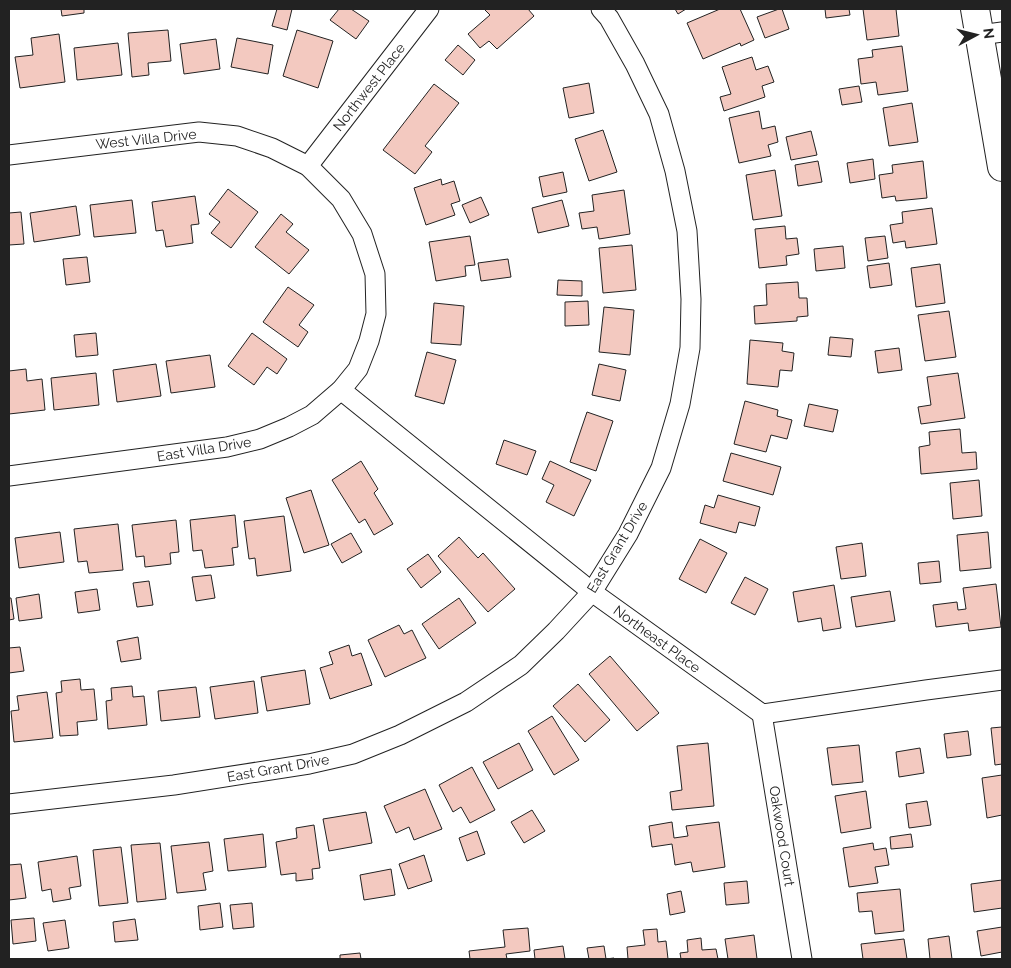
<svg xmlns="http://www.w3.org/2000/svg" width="1011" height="968" font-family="Raleway,sans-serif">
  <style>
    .building { fill: #f3c9c0; stroke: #222 }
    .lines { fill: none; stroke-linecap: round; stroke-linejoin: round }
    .street-casing { stroke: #222; stroke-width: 21 }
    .secondary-casing { stroke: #222; stroke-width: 30 }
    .street { stroke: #fff; stroke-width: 19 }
    .secondary { stroke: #fff; stroke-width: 28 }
    .labels { text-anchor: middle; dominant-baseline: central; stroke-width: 4; stroke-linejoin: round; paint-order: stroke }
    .street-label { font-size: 14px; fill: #222; stroke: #fff }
  </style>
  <rect width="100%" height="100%" fill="#fff"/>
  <g class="building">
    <path d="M 61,9 L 84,9 L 84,13 L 62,16 Z"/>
    <path d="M 277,9 L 292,9 L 287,30 L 272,26 Z"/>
    <path d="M 339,9 L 351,9 L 369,21 L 356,39 L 330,20 Z"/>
    <path d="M 484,9 L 528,9 L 534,16 L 497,49 L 489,41 L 480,48 L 468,34 L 490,15 Z"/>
    <path d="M 675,9 L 686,9 L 678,14 Z"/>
    <path d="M 720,9 L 740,9 L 754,40 L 741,46 L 740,43 L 703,59 L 687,23 Z"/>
    <path d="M 779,9 L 782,9 L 789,29 L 765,38 L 757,17 Z"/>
    <path d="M 825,9 L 849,9 L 850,15 L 826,18 Z"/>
    <path d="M 863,9 L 896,9 L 899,36 L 867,40 Z"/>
    <path d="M 168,30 L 171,61 L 148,63 L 149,75 L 132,77 L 128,33 Z"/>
    <path d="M 297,30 L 333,41 L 318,88 L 283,76 Z"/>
    <path d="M 59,34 L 65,82 L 20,88 L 15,57 L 33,55 L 31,38 Z"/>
    <path d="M 237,38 L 273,45 L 268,74 L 231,67 Z"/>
    <path d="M 216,39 L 220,69 L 184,74 L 180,44 Z"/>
    <path d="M 118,43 L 122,75 L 77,80 L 74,48 Z"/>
    <path d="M 458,45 L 475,60 L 463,75 L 445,60 Z"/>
    <path d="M 902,46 L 908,91 L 878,95 L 876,82 L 861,84 L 858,59 L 873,57 L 872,50 Z"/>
    <path d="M 752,57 L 756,70 L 768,66 L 774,82 L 762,86 L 765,97 L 724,111 L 720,97 L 731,94 L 722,67 Z"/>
    <path d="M 589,83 L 594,113 L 569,118 L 563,88 Z"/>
    <path d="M 434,84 L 459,103 L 425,146 L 432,152 L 415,174 L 383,150 Z"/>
    <path d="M 859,86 L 862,102 L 842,105 L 839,89 Z"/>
    <path d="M 912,103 L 918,142 L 889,146 L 883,108 Z"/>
    <path d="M 759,111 L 762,129 L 775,126 L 778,142 L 768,145 L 771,156 L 739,163 L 729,118 Z"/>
    <path d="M 603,130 L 617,172 L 589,181 L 575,139 Z"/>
    <path d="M 811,131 L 817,155 L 791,160 L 786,137 Z"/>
    <path d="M 873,159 L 875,179 L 850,183 L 847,163 Z"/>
    <path d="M 818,161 L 822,182 L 798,186 L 795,165 Z"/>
    <path d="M 923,161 L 927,198 L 896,201 L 895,196 L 882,198 L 879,175 L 893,173 L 892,165 Z"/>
    <path d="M 775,170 L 782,216 L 753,220 L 746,175 Z"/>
    <path d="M 563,172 L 567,192 L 543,197 L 539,177 Z"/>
    <path d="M 441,179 L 442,185 L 454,181 L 460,201 L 451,204 L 455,215 L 426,225 L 414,188 Z"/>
    <path d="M 228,189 L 258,212 L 231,248 L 211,233 L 220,222 L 209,214 Z"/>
    <path d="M 624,190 L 630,234 L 599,239 L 597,227 L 582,229 L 579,213 L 594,211 L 592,195 Z"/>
    <path d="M 195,196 L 199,224 L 191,225 L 193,243 L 166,247 L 163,230 L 156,231 L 152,202 Z"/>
    <path d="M 481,197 L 489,215 L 470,223 L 462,205 Z"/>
    <path d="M 132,200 L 136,233 L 94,237 L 90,205 Z"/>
    <path d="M 562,200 L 569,226 L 538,233 L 532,208 Z"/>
    <path d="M 76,206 L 80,235 L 34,242 L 30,213 Z"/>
    <path d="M 932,208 L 937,244 L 906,248 L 905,241 L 893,243 L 890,225 L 903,223 L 902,212 Z"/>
    <path d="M 21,212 L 24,244 L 9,245 L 9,213 Z"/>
    <path d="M 281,214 L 293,224 L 286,232 L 309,250 L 289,274 L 255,247 Z"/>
    <path d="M 785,226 L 786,239 L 797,238 L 799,254 L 786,256 L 787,265 L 759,268 L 755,229 Z"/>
    <path d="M 470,236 L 475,265 L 465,266 L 466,276 L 436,281 L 429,242 Z"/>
    <path d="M 885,236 L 888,258 L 868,261 L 865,238 Z"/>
    <path d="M 632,245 L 636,290 L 603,293 L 599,248 Z"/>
    <path d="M 843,246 L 845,268 L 816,271 L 814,249 Z"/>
    <path d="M 87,257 L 90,282 L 66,285 L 63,259 Z"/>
    <path d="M 508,259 L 511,277 L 481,281 L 478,263 Z"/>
    <path d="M 889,263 L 892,285 L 870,288 L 867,266 Z"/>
    <path d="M 940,264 L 945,303 L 916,307 L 911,268 Z"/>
    <path d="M 558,280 L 582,281 L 582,296 L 557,295 Z"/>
    <path d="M 798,282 L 799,298 L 807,298 L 808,316 L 797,317 L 797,321 L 755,324 L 754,306 L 767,305 L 766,284 Z"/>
    <path d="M 288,287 L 314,305 L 299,325 L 308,332 L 298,347 L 263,322 Z"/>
    <path d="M 588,301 L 589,325 L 565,326 L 565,302 Z"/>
    <path d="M 434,303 L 464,306 L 461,345 L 431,343 Z"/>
    <path d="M 604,307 L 634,310 L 630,355 L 599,352 Z"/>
    <path d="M 949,311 L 956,357 L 925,361 L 918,315 Z"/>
    <path d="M 96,333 L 98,355 L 76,357 L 74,335 Z"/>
    <path d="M 252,333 L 287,359 L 277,374 L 267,367 L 254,385 L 228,366 Z"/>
    <path d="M 830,337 L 853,339 L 851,357 L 828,355 Z"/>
    <path d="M 750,340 L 783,343 L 782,351 L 794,353 L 792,371 L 780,370 L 778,387 L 747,384 Z"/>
    <path d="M 899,348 L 902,370 L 878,373 L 875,351 Z"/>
    <path d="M 427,352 L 456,360 L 444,404 L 415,396 Z"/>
    <path d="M 210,355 L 215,387 L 171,393 L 166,361 Z"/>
    <path d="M 156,364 L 161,396 L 117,402 L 113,370 Z"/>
    <path d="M 599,364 L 626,370 L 620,401 L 592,395 Z"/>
    <path d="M 26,369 L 27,381 L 42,379 L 45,410 L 9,414 L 9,371 Z"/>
    <path d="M 96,373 L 99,405 L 54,410 L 51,378 Z"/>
    <path d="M 958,373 L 965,418 L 921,424 L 918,407 L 931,405 L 927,377 Z"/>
    <path d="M 745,401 L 778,410 L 777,416 L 792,420 L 787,439 L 771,435 L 766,452 L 734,444 Z"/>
    <path d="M 809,404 L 838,410 L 833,432 L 804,426 Z"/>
    <path d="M 587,412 L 613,421 L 596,471 L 570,462 Z"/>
    <path d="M 960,429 L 962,453 L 976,452 L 977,469 L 921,474 L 919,447 L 930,445 L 929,432 Z"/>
    <path d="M 504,440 L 536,451 L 527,475 L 496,464 Z"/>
    <path d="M 731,453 L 781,467 L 773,495 L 723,481 Z"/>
    <path d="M 361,461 L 378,489 L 374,493 L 393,524 L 374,535 L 365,519 L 359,523 L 332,480 Z"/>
    <path d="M 550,461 L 591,480 L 574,516 L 546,502 L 554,485 L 542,479 Z"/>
    <path d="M 979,480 L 982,516 L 953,519 L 950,483 Z"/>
    <path d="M 311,490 L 329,545 L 304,553 L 286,498 Z"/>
    <path d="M 718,495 L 760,507 L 755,526 L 739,522 L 736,533 L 700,523 L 705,505 L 714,508 Z"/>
    <path d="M 235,515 L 238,547 L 232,548 L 234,565 L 205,568 L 202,550 L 193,551 L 190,520 Z"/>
    <path d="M 284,516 L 291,571 L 257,576 L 255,558 L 249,559 L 244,521 Z"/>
    <path d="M 176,520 L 179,552 L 170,553 L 171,564 L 145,567 L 144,556 L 136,557 L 132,525 Z"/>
    <path d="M 118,524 L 123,570 L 89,573 L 87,561 L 78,562 L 74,529 Z"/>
    <path d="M 60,532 L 64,562 L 19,568 L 15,538 Z"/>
    <path d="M 988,532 L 991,568 L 960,571 L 957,535 Z"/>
    <path d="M 351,533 L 362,552 L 342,563 L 331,544 Z"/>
    <path d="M 459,537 L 478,558 L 483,553 L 515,589 L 488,612 L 438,556 Z"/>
    <path d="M 700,539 L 727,553 L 706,593 L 679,579 Z"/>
    <path d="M 862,543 L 866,576 L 841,579 L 836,547 Z"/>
    <path d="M 428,554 L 441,572 L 421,588 L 407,569 Z"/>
    <path d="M 939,561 L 941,582 L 920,584 L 918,563 Z"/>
    <path d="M 211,575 L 215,598 L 196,601 L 192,577 Z"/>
    <path d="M 745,577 L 768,589 L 755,615 L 731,603 Z"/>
    <path d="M 149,581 L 153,605 L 137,607 L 133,583 Z"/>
    <path d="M 996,584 L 1001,627 L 969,631 L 968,623 L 936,627 L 933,605 L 957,602 L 958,610 L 966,609 L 963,588 Z"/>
    <path d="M 834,585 L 841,628 L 823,631 L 821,618 L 798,622 L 793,592 Z"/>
    <path d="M 97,589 L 100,610 L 78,613 L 75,592 Z"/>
    <path d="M 890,591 L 895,621 L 856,627 L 851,597 Z"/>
    <path d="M 39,594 L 42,618 L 19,621 L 16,598 Z"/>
    <path d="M 9,598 L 11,598 L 14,619 L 9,620 Z"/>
    <path d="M 459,598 L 476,623 L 439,649 L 422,624 Z"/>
    <path d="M 399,625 L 404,634 L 412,630 L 426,658 L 385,677 L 368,640 Z"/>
    <path d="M 138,637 L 141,659 L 121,662 L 117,641 Z"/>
    <path d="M 349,645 L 352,656 L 361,653 L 372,685 L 330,699 L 320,668 L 333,664 L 329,652 Z"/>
    <path d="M 20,647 L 24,671 L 9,673 L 9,648 Z"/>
    <path d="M 610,656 L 659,713 L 637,731 L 589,674 Z"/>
    <path d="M 305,670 L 310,704 L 267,711 L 261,677 Z"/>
    <path d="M 80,679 L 81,690 L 94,689 L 97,720 L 77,722 L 78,735 L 60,736 L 56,693 L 62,692 L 61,681 Z"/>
    <path d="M 254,681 L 258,713 L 215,719 L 210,687 Z"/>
    <path d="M 578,684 L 610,720 L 585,742 L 553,706 Z"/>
    <path d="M 132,686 L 133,697 L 144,696 L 147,725 L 108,729 L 106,701 L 112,700 L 111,688 Z"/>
    <path d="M 196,687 L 200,717 L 161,721 L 158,691 Z"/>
    <path d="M 47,692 L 53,738 L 14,742 L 11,711 L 19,710 L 17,696 Z"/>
    <path d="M 552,716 L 579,760 L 554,775 L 528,731 Z"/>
    <path d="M 1002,727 L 1002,764 L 995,765 L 991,728 Z"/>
    <path d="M 968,731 L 971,755 L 947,758 L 944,734 Z"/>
    <path d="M 519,743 L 533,770 L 498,789 L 483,762 Z"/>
    <path d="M 708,743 L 714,806 L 672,810 L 670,792 L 682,790 L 677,746 Z"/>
    <path d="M 859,745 L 863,782 L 832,785 L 827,748 Z"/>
    <path d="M 920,748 L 924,773 L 899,777 L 896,752 Z"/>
    <path d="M 472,767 L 495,810 L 470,823 L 461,807 L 453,812 L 439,785 Z"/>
    <path d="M 1002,775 L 1002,815 L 987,818 L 982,778 Z"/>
    <path d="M 425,789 L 442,829 L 414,840 L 409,827 L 396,833 L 384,806 Z"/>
    <path d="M 866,791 L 871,828 L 841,833 L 835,796 Z"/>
    <path d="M 927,801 L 931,825 L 909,828 L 906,804 Z"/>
    <path d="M 532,810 L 545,831 L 524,843 L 511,822 Z"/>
    <path d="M 366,812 L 372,843 L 329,851 L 323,819 Z"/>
    <path d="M 672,822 L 674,838 L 688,836 L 686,826 L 719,822 L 725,867 L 693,872 L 691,862 L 675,865 L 672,844 L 652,847 L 649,826 Z"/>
    <path d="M 314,825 L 320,868 L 312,869 L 313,879 L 296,881 L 296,873 L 281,875 L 276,842 L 297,838 L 296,828 Z"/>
    <path d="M 477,831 L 485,854 L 467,861 L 459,838 Z"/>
    <path d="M 263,834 L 266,867 L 228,871 L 224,839 Z"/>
    <path d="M 911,834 L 913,847 L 891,849 L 890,837 Z"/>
    <path d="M 209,842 L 213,871 L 203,873 L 206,890 L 177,893 L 171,846 Z"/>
    <path d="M 160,843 L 166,899 L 137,902 L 131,845 Z"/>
    <path d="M 873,843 L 874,850 L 886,848 L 889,865 L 875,867 L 878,883 L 849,887 L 843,848 Z"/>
    <path d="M 121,847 L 128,903 L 99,906 L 93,850 Z"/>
    <path d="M 424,855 L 432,881 L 408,889 L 399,864 Z"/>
    <path d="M 77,856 L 81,886 L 69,888 L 71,899 L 53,902 L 51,889 L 42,891 L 38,862 Z"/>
    <path d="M 21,864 L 26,898 L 9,900 L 9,865 Z"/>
    <path d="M 391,869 L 395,895 L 364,900 L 360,875 Z"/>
    <path d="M 1002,880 L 1002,908 L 974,912 L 971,884 Z"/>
    <path d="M 747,881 L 749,903 L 726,905 L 724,883 Z"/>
    <path d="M 900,889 L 904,931 L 875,934 L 872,911 L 859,912 L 857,893 Z"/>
    <path d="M 681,891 L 685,912 L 670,915 L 667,894 Z"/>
    <path d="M 220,903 L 223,927 L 200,930 L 198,906 Z"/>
    <path d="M 252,903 L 254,927 L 233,929 L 230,905 Z"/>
    <path d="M 34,918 L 36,941 L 13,944 L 11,920 Z"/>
    <path d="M 135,919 L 138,940 L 115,942 L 113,922 Z"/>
    <path d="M 65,920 L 69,948 L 48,951 L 43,923 Z"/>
    <path d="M 1002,927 L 1002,952 L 981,956 L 977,931 Z"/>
    <path d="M 528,928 L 530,951 L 506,954 L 507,959 L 470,959 L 469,951 L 505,947 L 503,930 Z"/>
    <path d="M 657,929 L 658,942 L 666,941 L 668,959 L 628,959 L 627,947 L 645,945 L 643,930 Z"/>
    <path d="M 754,935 L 757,959 L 728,959 L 725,939 Z"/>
    <path d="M 949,936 L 952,959 L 930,959 L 928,939 Z"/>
    <path d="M 701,938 L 702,950 L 716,949 L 718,959 L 681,959 L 680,953 L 688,952 L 687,940 Z"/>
    <path d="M 904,939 L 907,959 L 863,959 L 861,944 Z"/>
    <path d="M 563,946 L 565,959 L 535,959 L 534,950 Z"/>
    <path d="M 604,946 L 606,959 L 614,958 L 614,959 L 589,959 L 587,948 Z"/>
    <path d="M 360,953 L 361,959 L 340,959 L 340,955 Z"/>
  </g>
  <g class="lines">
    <g class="street-casing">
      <g id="street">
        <path d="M 980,35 L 1002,32"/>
        <path d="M 9,155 L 199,132 L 237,136 L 272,148 L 308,166 L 341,199 L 362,234 L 375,274 L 376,314 L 369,341 L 358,369 L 341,390 L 312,415 L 289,427 L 260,439 L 227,447 L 9,476"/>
        <path d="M 308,166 L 429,9"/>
        <path d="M 341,390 L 592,592 L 762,714 L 926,690 L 1002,680"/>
        <path d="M 762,714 L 802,959"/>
        <path d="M 9,804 L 174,785 L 309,764 L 353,754 L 400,735 L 466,702 L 521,665 L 556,631 L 592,592 L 628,534 L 661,468 L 680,404 L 690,348 L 691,299 L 687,231 L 675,171 L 659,114 L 635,64 L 609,18 L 601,9"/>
      </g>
    </g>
    <g class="secondary-casing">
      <path id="secondary" d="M 975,9 L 1002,167"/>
    </g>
    <use href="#street" class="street"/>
    <use href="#secondary" class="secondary"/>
  </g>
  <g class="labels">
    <g class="street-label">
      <text transform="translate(369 87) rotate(-52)">Northwest Place</text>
      <text transform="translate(146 139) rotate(-6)">West Villa Drive</text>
      <text transform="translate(204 449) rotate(-9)">East Villa Drive</text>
      <text transform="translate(617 547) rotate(-59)">East Grant Drive</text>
      <text transform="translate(657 639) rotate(36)">Northeast Place</text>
      <text transform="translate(278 768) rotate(-10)">East Grant Drive</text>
      <text transform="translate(782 836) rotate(81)">Oakwood Court</text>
    </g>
  </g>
  <rect width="1011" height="968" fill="none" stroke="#222222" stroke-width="20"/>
  <g transform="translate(976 35) rotate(83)" stroke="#ffffff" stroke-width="4" paint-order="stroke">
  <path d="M0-4L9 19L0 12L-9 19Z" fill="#222222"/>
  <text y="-8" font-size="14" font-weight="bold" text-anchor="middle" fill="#222222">N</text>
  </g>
</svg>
